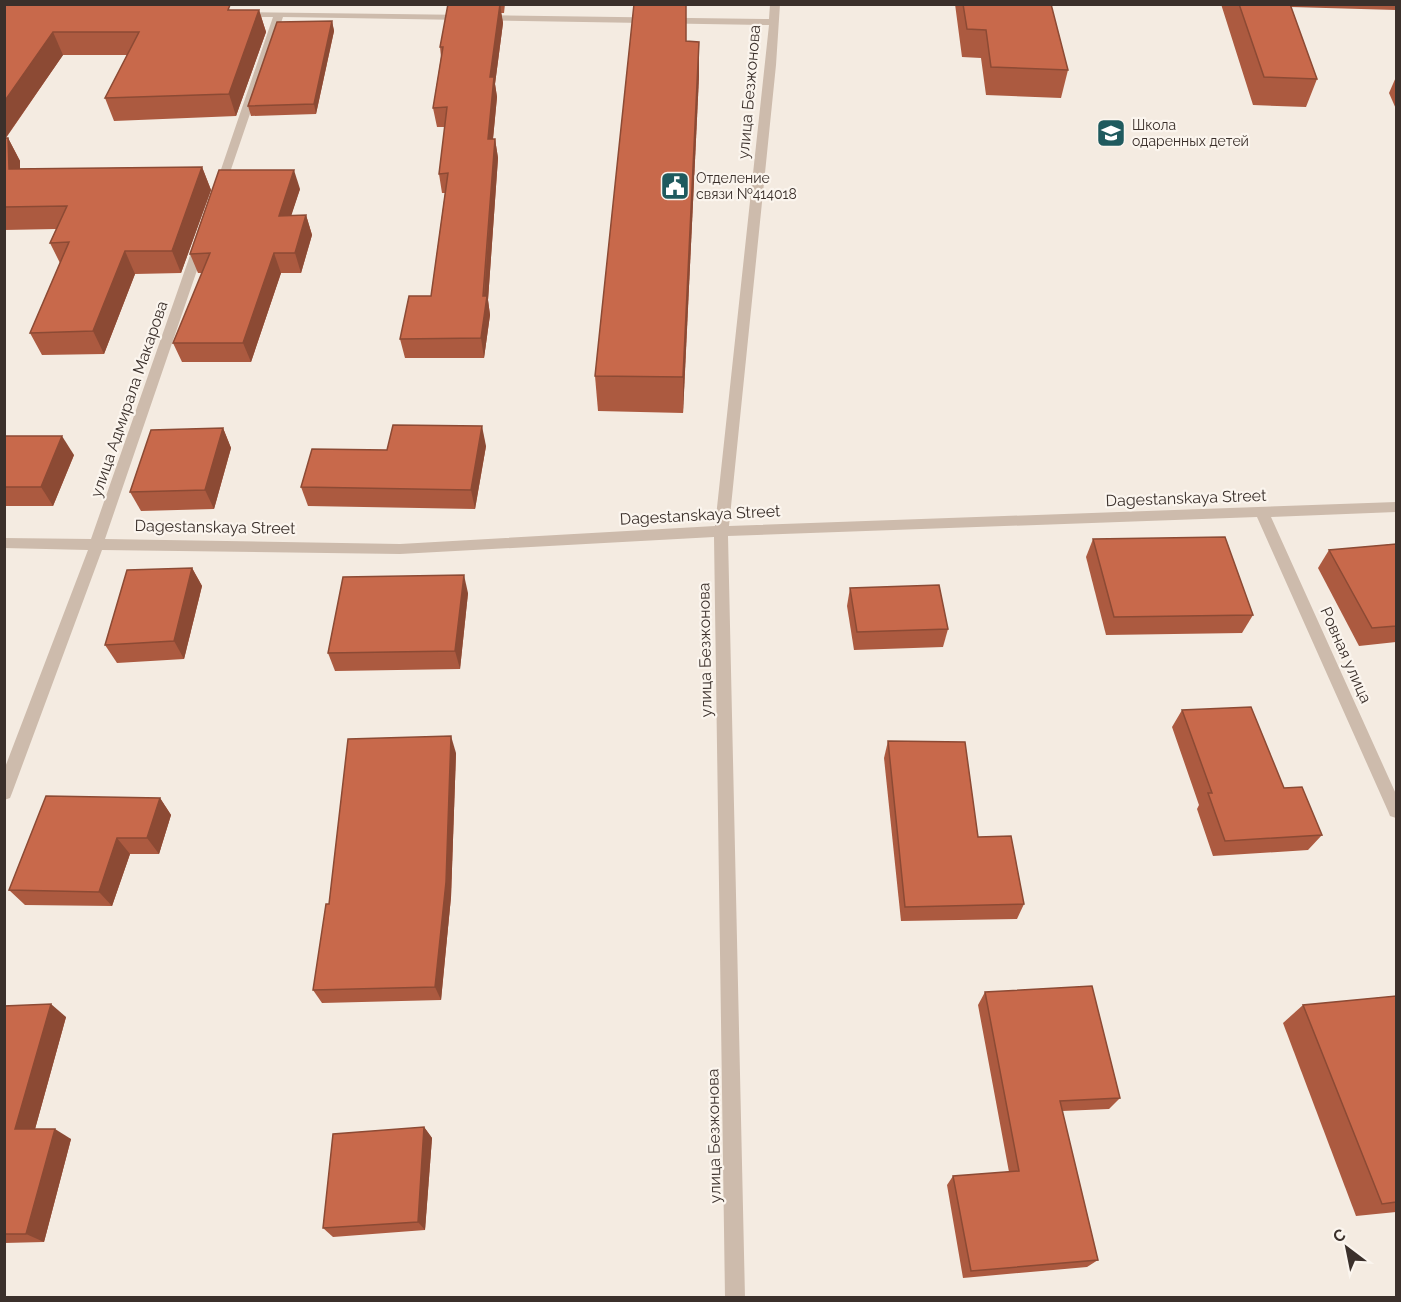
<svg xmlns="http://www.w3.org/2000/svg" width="1401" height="1302" font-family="Raleway,sans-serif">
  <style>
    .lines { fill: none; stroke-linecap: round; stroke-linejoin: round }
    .minor { fill: #cdbbac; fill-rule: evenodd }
    .wall { fill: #ac5a40 }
    .shaded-wall { fill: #8c4a34 }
    .building { fill: #c8694b; stroke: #8c4a34; stroke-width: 1.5 }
    .labels { text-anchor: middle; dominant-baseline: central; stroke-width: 4.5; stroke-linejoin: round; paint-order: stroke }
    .far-poi-label { font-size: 14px; fill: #3b302b; stroke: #fbf5ee; text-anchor: start }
    .street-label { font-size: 16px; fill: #3b302b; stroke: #fbf5ee }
  </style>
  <rect width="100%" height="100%" fill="#f4ebe1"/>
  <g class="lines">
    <path class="minor" d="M 770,4 L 780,4 L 776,65 L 729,526 L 1396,502 L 1396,512 L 1271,517 L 1396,794 L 1396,818 L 1390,816 L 1388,811 L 1257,517 L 728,536 L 745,1298 L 725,1298 L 714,537 L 400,554 L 102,550 L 12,793 L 10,798 L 4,800 L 4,770 L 88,550 L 4,548 L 4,538 L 91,539 L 194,244 L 200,241 L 206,244 L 105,539 L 400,544 L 715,526 L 769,25 L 283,17 L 225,187 L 220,190 L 215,187 L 273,17 L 241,17 L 238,16 L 238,12 L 769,19 Z"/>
  </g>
  <g class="wall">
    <path d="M 4,4 L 232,10 L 259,10 L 266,32 L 236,116 L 114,121 L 105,98 L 127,55 L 63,55 L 6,138 L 8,138 L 20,161 L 20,169 L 202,167 L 211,190 L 181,273 L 135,274 L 104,354 L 42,355 L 30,333 L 60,263 L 50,243 L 56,229 L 4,230 Z"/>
    <path d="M 448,4 L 505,4 L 504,13 L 501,13 L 503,23 L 495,84 L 497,97 L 493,139 L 495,139 L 498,158 L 488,300 L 490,315 L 484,358 L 405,358 L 400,339 L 431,296 L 445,193 L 442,193 L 439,174 L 445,127 L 437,127 L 433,108 L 441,57 L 440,47 Z"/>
    <path d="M 955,4 L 1051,4 L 1068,70 L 1061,98 L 986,95 L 981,58 L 962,57 Z"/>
    <path d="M 1221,4 L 1396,4 L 1396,10 L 1291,7 L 1317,79 L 1306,107 L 1253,105 Z"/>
    <path d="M 332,21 L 334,31 L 316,114 L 251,116 L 248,106 Z"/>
    <path d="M 687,41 L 699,42 L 699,76 L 683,413 L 598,411 L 595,376 Z"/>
    <path d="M 1396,77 L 1396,109 L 1389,93 Z"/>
    <path d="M 300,189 L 291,215 L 306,215 L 312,235 L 301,273 L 281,273 L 251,362 L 182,362 L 173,343 L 202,273 L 198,273 L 190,254 Z"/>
    <path d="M 223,428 L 231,448 L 214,509 L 141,511 L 130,492 Z"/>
    <path d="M 4,436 L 74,455 L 53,506 L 4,506 Z"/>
    <path d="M 486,446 L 475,509 L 308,506 L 301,487 L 387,450 Z"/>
    <path d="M 1093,539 L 1253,615 L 1242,633 L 1106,635 L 1086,557 Z"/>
    <path d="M 1396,544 L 1396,642 L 1359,646 L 1318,568 L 1329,550 Z"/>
    <path d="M 192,568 L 202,586 L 184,659 L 117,663 L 105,645 Z"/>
    <path d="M 850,588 L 948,629 L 943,647 L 854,650 L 847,606 Z"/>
    <path d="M 468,593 L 460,669 L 335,671 L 328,653 Z"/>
    <path d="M 1182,710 L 1284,788 L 1322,835 L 1308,850 L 1213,856 L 1197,809 L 1199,805 L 1172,727 Z"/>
    <path d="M 888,741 L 978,837 L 1024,904 L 1017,919 L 901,921 L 884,758 Z"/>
    <path d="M 456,753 L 451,897 L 441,1000 L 322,1003 L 313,990 L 329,904 Z"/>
    <path d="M 160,798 L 171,815 L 159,854 L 130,854 L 112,906 L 25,905 L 9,890 Z"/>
    <path d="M 985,992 L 1120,1098 L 1109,1109 L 1062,1111 L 1098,1260 L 1087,1267 L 963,1278 L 947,1185 L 953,1176 L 1009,1172 L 978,1005 Z"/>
    <path d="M 1396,996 L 1396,1212 L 1356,1216 L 1283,1023 L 1303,1005 Z"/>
    <path d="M 4,1006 L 66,1017 L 35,1129 L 71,1139 L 44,1242 L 4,1243 Z"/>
    <path d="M 424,1127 L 432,1138 L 425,1230 L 333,1237 L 323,1228 Z"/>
  </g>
  <g class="shaded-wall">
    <path d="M 500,4 L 503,23 L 495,84 L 497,97 L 491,159 L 488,139 L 490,77 Z"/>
    <path d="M 259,10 L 266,32 L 236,116 L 229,94 Z"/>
    <path d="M 332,21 L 334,31 L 316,114 L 314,104 Z"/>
    <path d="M 53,32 L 63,55 L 4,140 L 4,102 Z"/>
    <path d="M 699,42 L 699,76 L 683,413 L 683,377 Z"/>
    <path d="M 8,138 L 20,161 L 20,191 L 9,169 Z"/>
    <path d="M 495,139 L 498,158 L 488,300 L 490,315 L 484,358 L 481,338 Z"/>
    <path d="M 202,167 L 211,190 L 181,273 L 172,251 Z"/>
    <path d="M 294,170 L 300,189 L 285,235 L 279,216 Z"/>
    <path d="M 306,215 L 312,235 L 301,273 L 295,253 Z"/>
    <path d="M 125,251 L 135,274 L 104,354 L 93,331 Z"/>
    <path d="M 274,253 L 281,273 L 251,362 L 243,343 Z"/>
    <path d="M 482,426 L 486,446 L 475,509 L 471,490 Z"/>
    <path d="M 223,428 L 231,448 L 214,509 L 205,490 Z"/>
    <path d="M 62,436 L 74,455 L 53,506 L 41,487 Z"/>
    <path d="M 192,568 L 202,586 L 184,659 L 174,641 Z"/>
    <path d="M 464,575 L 468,593 L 460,669 L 455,651 Z"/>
    <path d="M 451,736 L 456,753 L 451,897 L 441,1000 L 435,987 Z"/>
    <path d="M 160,798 L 171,815 L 159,854 L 147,838 Z"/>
    <path d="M 117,838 L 130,854 L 112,906 L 99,892 Z"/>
    <path d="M 51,1004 L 66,1017 L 32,1140 L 15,1129 Z"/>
    <path d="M 424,1127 L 432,1138 L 425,1230 L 418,1222 Z"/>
    <path d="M 55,1129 L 71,1139 L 44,1242 L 26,1234 Z"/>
  </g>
  <g class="building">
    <path d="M 4,4 L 230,5 L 228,10 L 259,10 L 229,94 L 105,98 L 139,32 L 53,32 L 4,102 Z"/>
    <path d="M 448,4 L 500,4 L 490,77 L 494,77 L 488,139 L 495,139 L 483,296 L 487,296 L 481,338 L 400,339 L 409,296 L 431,296 L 448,173 L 439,174 L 447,107 L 433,108 L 443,47 L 440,47 Z"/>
    <path d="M 634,4 L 686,4 L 686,41 L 699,42 L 683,377 L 595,376 Z"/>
    <path d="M 963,4 L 1051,4 L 1068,70 L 991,67 L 986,30 L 967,29 Z"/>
    <path d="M 1239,4 L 1290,4 L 1317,79 L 1264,77 Z"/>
    <path d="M 332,21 L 314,104 L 248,106 L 277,22 Z"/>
    <path d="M 4,138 L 8,138 L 9,169 L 202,167 L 172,251 L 125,251 L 93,331 L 30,333 L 69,242 L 50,243 L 67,206 L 4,207 Z"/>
    <path d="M 219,170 L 294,170 L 279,216 L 306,215 L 295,253 L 274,253 L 243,343 L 173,343 L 210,253 L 190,254 Z"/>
    <path d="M 393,425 L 482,426 L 471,490 L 301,487 L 312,449 L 387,450 Z"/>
    <path d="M 223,428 L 205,490 L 130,492 L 151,430 Z"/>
    <path d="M 4,436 L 62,436 L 41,487 L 4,487 Z"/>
    <path d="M 1225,537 L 1253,615 L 1114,617 L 1093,539 Z"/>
    <path d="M 1396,544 L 1396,626 L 1372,628 L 1329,550 Z"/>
    <path d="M 192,568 L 174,641 L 105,645 L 127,570 Z"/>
    <path d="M 464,575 L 455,651 L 328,653 L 343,577 Z"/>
    <path d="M 939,585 L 948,629 L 857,632 L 850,588 Z"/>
    <path d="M 1251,707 L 1284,788 L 1302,787 L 1322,835 L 1225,841 L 1208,793 L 1212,793 L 1182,710 Z"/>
    <path d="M 451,736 L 446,882 L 435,987 L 313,990 L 326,904 L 329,904 L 348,739 Z"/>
    <path d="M 888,741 L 965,742 L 978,837 L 1011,836 L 1024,904 L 905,907 Z"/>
    <path d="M 46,796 L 160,798 L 147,838 L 117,838 L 99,892 L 9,890 Z"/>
    <path d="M 1092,986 L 1120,1098 L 1060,1101 L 1098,1260 L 971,1271 L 953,1176 L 1019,1171 L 985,992 Z"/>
    <path d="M 1396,996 L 1396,1202 L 1382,1204 L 1303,1005 Z"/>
    <path d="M 51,1004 L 15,1129 L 55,1129 L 26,1234 L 4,1234 L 4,1006 Z"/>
    <path d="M 424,1127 L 418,1222 L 323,1228 L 333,1134 Z"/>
  </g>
  <defs>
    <g id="school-square" transform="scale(1.5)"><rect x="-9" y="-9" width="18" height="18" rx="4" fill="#1f5a5e" stroke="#fbf5ee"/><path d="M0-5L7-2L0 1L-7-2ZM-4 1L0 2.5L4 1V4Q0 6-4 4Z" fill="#fff"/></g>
    <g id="civic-square" transform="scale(1.5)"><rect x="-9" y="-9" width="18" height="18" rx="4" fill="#1f5a5e" stroke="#fbf5ee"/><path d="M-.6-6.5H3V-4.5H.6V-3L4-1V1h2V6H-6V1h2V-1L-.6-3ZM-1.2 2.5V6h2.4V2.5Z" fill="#fff"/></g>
  </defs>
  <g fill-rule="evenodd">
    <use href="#school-square" x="1111" y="133"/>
    <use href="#civic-square" x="675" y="186"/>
  </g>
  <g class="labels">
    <g class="far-poi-label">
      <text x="1132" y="125">Школа<tspan x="1132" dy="16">одаренных детей</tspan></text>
      <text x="696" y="178">Отделение<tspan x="696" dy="16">связи №414018</tspan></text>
    </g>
    <g class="street-label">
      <text transform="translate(749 92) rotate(-85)">улица Безжонова</text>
      <text transform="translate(129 399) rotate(-71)">улица Адмирала Макарова</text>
      <text transform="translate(1186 498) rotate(-2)">Dagestanskaya Street</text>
      <text transform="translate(700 515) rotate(-3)">Dagestanskaya Street</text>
      <text transform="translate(215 527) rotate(1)">Dagestanskaya Street</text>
      <text transform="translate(705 650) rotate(-91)">улица Безжонова</text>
      <text transform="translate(1346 655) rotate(66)">Ровная улица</text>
      <text transform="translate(714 1136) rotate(-91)">улица Безжонова</text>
    </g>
  </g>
  <rect width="1401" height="1302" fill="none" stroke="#3b302b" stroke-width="12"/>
  <g transform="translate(1347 1248) rotate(328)" stroke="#fbf5ee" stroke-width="4.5" paint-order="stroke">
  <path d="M0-4.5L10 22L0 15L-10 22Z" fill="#3b302b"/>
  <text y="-9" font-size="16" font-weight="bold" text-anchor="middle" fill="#3b302b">С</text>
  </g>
</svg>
